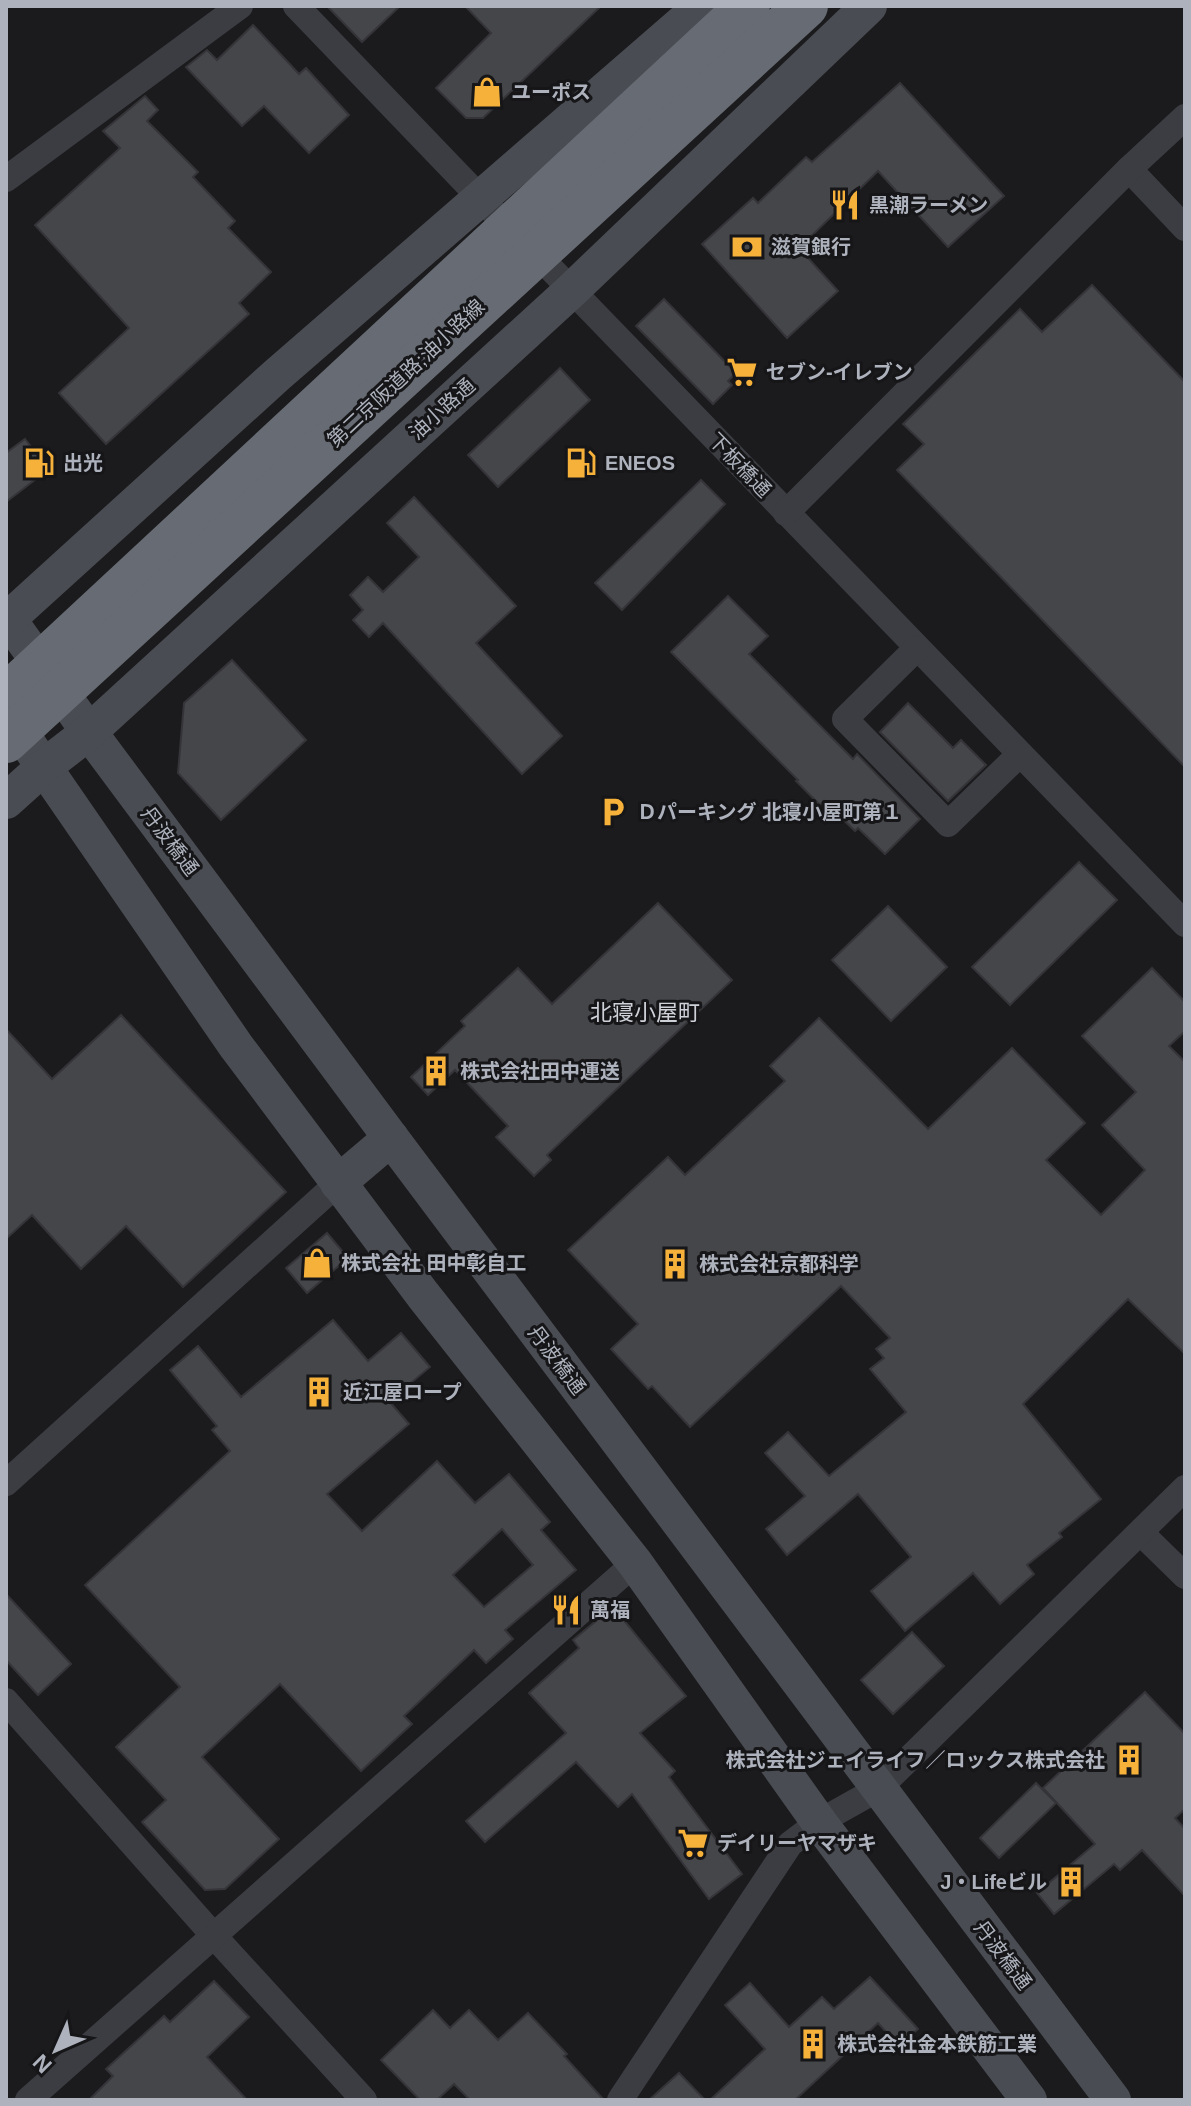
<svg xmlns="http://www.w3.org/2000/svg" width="1191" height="2106" font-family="Arial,'Noto Sans JP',sans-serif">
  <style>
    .building { fill: #45464a; stroke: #353539; stroke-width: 2; fill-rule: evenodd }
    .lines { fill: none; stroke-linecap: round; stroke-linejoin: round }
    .street { stroke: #3b3d42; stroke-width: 26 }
    .secondary { stroke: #494c52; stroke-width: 36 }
    .highway-bridge { stroke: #676b73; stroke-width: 44 }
    .labels { text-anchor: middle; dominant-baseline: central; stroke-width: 6; stroke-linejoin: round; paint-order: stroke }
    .poi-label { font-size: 20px; font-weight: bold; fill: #adb2bd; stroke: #161618; text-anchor: start }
    .street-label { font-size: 20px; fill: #adb2bd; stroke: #161618 }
    .neighbourhood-label { font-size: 22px; fill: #ced1d8; stroke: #161618 }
  </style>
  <rect width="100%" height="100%" fill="#1b1b1d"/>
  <g class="building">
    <path d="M 327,6 L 400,6 L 362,42 Z"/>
    <path d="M 465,6 L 601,6 L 483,118 L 466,118 L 436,88 L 491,33 Z"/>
    <path d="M 253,25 L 299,74 L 306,68 L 349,115 L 309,153 L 264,106 L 242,126 L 186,67 L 207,50 L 217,60 Z"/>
    <path d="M 900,83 L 1004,196 L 948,247 L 878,171 L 799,248 L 838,291 L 787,338 L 702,244 L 753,198 L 758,203 L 806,157 L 812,162 Z"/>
    <path d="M 145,96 L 158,110 L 147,121 L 198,172 L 193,177 L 235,221 L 228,228 L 271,272 L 239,303 L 249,314 L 106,444 L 59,393 L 129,328 L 35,225 L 120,148 L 103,131 Z"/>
    <path d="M 1092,285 L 1185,382 L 1185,767 L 897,470 L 924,444 L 903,424 L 1020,309 L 1042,332 Z"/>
    <path d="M 664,299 L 736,373 L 728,381 L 732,385 L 713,404 L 636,326 Z"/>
    <path d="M 560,368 L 590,400 L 498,487 L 468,455 Z"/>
    <path d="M 25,439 L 49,469 L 6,502 L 6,453 Z"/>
    <path d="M 701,480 L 725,504 L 622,610 L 595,583 Z"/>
    <path d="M 414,497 L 516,606 L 476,643 L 562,736 L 522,774 L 383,623 L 369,637 L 353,620 L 363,610 L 350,595 L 368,577 L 383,592 L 419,557 L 387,523 Z"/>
    <path d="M 728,596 L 768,636 L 749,654 L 853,759 L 857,754 L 920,819 L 885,854 L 858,828 L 855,831 L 824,801 L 820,805 L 796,781 L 798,780 L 671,652 Z"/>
    <path d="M 232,660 L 306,740 L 221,820 L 178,773 L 184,703 Z"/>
    <path d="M 908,703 L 953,748 L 961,740 L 986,765 L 948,801 L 880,732 Z"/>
    <path d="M 1079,862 L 1117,900 L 1010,1005 L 972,967 Z"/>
    <path d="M 658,903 L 732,980 L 547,1155 L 551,1160 L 534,1176 L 496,1137 L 508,1126 L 455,1070 L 428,1095 L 411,1077 L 465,1026 L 461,1021 L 518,968 L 552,1004 Z"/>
    <path d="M 888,906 L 947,967 L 891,1021 L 832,960 Z"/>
    <path d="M 1152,968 L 1185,1002 L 1185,1031 L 1169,1046 L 1185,1062 L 1185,1354 L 1128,1299 L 1023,1404 L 1101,1499 L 1059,1533 L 1062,1537 L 1027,1565 L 1034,1574 L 1000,1604 L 973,1573 L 905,1631 L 871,1591 L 911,1557 L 858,1494 L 787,1555 L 766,1529 L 805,1496 L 765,1453 L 788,1432 L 829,1476 L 906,1412 L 870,1369 L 884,1358 L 876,1349 L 890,1338 L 841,1286 L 690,1427 L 652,1386 L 648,1389 L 611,1349 L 638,1324 L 568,1250 L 668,1157 L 685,1175 L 785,1081 L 770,1066 L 819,1018 L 928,1129 L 1012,1048 L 1085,1123 L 1046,1160 L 1101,1215 L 1145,1170 L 1102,1125 L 1136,1092 L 1082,1036 Z"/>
    <path d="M 121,1015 L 286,1192 L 183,1287 L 126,1226 L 81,1269 L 32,1215 L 6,1239 L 6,1029 L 52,1079 Z"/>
    <path d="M 327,1233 L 348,1258 L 307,1293 L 286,1268 Z"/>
    <path d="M 333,1320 L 368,1361 L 401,1333 L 430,1367 L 389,1401 L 409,1424 L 327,1494 L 362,1531 L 437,1461 L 475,1503 L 509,1474 L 550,1522 L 541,1530 L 576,1570 L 505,1630 L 513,1639 L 486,1663 L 474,1650 L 404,1716 L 412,1724 L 361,1771 L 280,1684 L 202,1757 L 279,1839 L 225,1889 L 205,1890 L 142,1822 L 166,1800 L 116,1747 L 180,1687 L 85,1585 L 230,1451 L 212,1430 L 217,1426 L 170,1370 L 198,1346 L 241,1397 ZM 502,1529 L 533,1565 L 484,1607 L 453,1575 Z"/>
    <path d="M 6,1594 L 71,1664 L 38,1695 L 6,1660 Z"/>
    <path d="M 613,1607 L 686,1696 L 640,1733 L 675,1771 L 669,1777 L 742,1874 L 709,1899 L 632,1794 L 618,1807 L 576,1762 L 485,1842 L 466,1821 L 566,1733 L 529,1693 L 579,1648 L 573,1640 Z"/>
    <path d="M 912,1632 L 944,1666 L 893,1714 L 861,1680 Z"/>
    <path d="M 1145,1692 L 1185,1734 L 1185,1809 L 1175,1818 L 1185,1829 L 1185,1896 L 1142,1850 L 1120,1870 L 1114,1864 L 1054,1914 L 1037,1893 L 1095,1844 L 1043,1788 Z"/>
    <path d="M 1036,1783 L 1056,1803 L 999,1858 L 980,1838 Z"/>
    <path d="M 870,1977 L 918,2029 L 899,2046 L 878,2023 L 795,2100 L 710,2100 L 765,2049 L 725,2005 L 750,1983 L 789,2027 L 822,1997 L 834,2009 Z"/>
    <path d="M 214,1981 L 249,2017 L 207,2057 L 247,2100 L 89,2100 L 113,2076 L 106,2069 L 131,2046 L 164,2016 L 170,2022 Z"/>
    <path d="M 433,2010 L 450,2028 L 469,2010 L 498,2040 L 528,2013 L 567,2054 L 564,2056 L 604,2100 L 470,2100 L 454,2084 L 437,2100 L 420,2100 L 381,2060 Z"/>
    <path d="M 679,2073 L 705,2100 L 649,2100 Z"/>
  </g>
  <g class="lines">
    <g class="street">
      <path d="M 296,6 L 493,211"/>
      <path d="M 1129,169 L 1185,228"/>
      <path d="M 6,179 L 240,6"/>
      <path d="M 527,244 L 1185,924"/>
      <path d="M 786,513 L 1129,169 L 1185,117"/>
      <path d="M 917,648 L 845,719 L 948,824 L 1020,754"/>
      <path d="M 6,1483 L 338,1183"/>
      <path d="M 1141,1533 L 1185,1576"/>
      <path d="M 6,1701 L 214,1936 L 364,2100"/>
      <path d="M 28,2100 L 635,1563"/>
      <path d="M 620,2100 L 790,1844 L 819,1822 L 878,1789 L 1185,1488"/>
    </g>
    <g class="secondary">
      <path d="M 6,616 L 89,732 L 391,1138 L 1113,2100"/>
      <path d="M 6,621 L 277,375 L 702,6"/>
      <path d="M 6,712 L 236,1046 L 423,1295 L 635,1563 L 819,1822 L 1029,2100"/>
      <path d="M 6,801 L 45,766 L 89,732 L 572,290 L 869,6"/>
      <path d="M 338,1183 L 391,1138"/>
    </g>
    <g class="highway-bridge">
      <path d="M 6,696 L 748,6"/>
      <path d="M 6,741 L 806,6"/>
    </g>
  </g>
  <defs>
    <g id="shop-bare" transform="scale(2.4)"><path d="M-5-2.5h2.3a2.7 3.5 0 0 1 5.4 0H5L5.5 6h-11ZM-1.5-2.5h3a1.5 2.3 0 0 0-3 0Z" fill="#f6b13a" stroke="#161618" stroke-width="2.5" paint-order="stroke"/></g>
    <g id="restaurant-bare" transform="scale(2.4)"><path d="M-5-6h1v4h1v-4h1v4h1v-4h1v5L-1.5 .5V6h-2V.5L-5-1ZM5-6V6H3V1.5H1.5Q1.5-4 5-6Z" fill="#f6b13a" stroke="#161618" stroke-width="2.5" paint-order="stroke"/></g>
    <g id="bank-bare" transform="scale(2.4)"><path d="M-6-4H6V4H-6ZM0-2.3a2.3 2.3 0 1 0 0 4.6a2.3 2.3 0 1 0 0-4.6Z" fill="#f6b13a" stroke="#161618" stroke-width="2.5" paint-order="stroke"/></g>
    <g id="supermarket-bare" transform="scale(2.4)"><path d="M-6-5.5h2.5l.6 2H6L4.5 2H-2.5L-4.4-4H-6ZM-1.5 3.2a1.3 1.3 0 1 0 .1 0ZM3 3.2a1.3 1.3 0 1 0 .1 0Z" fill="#f6b13a" stroke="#161618" stroke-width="2.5" paint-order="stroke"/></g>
    <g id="fuel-bare" transform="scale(2.4)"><path d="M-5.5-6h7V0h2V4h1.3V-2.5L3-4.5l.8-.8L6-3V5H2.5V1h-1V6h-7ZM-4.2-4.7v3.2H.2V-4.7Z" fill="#f6b13a" stroke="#161618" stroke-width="2.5" paint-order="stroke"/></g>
    <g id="parking-bare" transform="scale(2.4)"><path d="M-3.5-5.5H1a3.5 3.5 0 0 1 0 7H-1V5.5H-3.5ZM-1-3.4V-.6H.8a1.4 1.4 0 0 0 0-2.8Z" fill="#f6b13a" stroke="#161618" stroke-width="2.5" paint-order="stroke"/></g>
    <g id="building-bare" transform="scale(2.4)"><path d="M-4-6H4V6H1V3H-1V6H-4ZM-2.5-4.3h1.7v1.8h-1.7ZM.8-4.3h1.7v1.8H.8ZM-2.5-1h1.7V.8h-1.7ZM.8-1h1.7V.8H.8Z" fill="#f6b13a" stroke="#161618" stroke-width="2.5" paint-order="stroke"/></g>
  </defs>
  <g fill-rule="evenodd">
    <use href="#shop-bare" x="487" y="92"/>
    <use href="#restaurant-bare" x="845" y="205"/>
    <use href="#bank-bare" x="747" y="247"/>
    <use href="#supermarket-bare" x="742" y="372"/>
    <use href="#fuel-bare" x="39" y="463"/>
    <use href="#fuel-bare" x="581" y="463"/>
    <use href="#parking-bare" x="613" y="812"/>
    <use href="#building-bare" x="436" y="1071"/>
    <use href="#shop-bare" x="317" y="1263"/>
    <use href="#building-bare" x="675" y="1264"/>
    <use href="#building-bare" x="319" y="1392"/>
    <use href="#restaurant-bare" x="566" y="1610"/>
    <use href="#building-bare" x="1129" y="1760"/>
    <use href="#supermarket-bare" x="693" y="1843"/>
    <use href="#building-bare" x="1071" y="1882"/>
    <use href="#building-bare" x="813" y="2044"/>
  </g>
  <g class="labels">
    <g class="poi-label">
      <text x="511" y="92">ユーポス</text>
      <text x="869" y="205">黒潮ラーメン</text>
      <text x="771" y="247">滋賀銀行</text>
      <text x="766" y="372">セブン-イレブン</text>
      <text x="63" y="463">出光</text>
      <text x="605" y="463">ENEOS</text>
      <text x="637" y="812">Ｄパーキング 北寝小屋町第１</text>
      <text x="460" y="1071">株式会社田中運送</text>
      <text x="341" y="1263">株式会社 田中彰自工</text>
      <text x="699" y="1264">株式会社京都科学</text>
      <text x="343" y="1392">近江屋ロープ</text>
      <text x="590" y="1610">萬福</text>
      <text x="1105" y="1760" text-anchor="end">株式会社ジェイライフ／ロックス株式会社</text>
      <text x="717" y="1843">デイリーヤマザキ</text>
      <text x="1047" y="1882" text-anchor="end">J・Lifeビル</text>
      <text x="837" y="2044">株式会社金本鉄筋工業</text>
    </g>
    <g class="street-label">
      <text transform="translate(406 373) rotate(-43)">第二京阪道路;油小路線</text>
      <text transform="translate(442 409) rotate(-42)">油小路通</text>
      <text transform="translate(740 465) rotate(46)">下板橋通</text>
      <text transform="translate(170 841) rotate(53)">丹波橋通</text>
      <text transform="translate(557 1360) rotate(53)">丹波橋通</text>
      <text transform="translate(1003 1955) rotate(53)">丹波橋通</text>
    </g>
    <g class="neighbourhood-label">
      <text x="645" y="1012">北寝小屋町</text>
    </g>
  </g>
  <rect width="1191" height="2106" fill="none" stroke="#adb2bd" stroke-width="16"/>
  <g transform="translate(56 2050) rotate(225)" stroke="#161618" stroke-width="6" paint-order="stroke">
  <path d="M0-6L14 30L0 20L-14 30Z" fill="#adb2bd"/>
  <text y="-12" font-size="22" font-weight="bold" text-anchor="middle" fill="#adb2bd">N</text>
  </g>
</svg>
